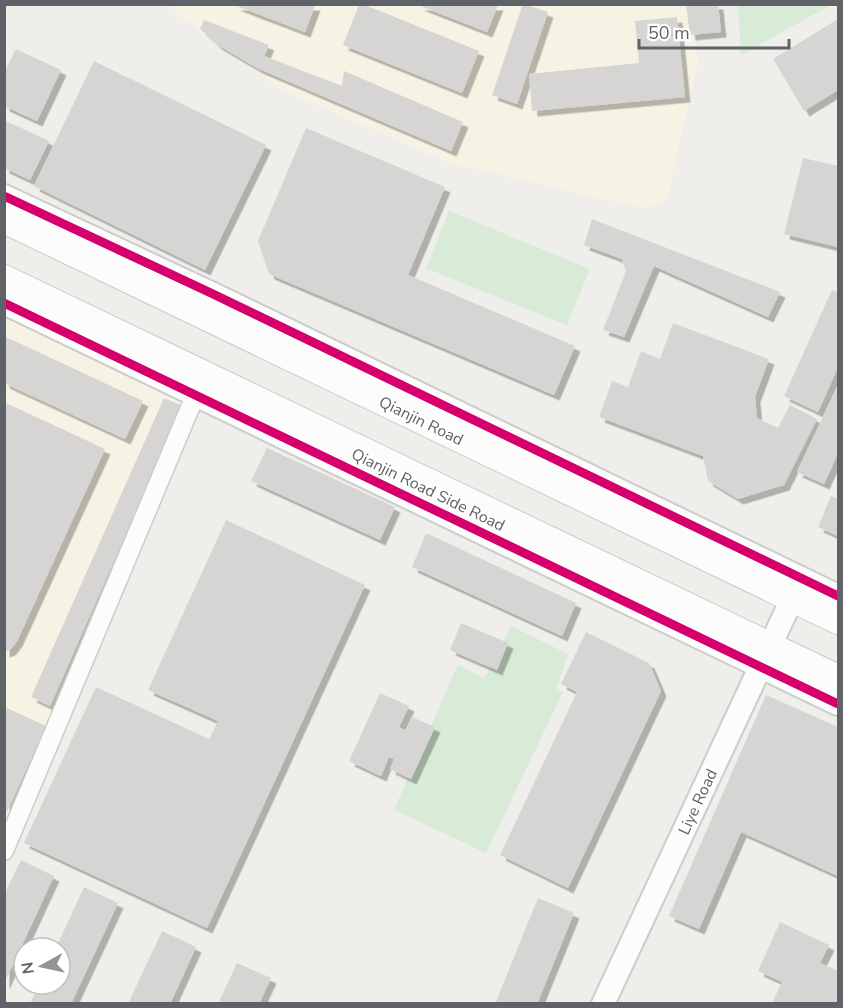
<svg xmlns="http://www.w3.org/2000/svg" width="843" height="1008" font-family="'Nunito Sans',sans-serif">
  <style>
    .commercial { fill: #f7f3e4 }
    .green { fill: #d8ebd6 }
    .building { fill: #d6d5d3; filter: url(#shadow) }
    .lines { fill: none; stroke-linecap: round; stroke-linejoin: round }
    .minor-casing { stroke: #cbcccc; stroke-width: 21 }
    .tertiary-casing { stroke: #cbcccc; stroke-width: 26 }
    .secondary-casing { stroke: #cacacb; stroke-width: 28 }
    .minor { stroke: #fdfcfc; stroke-width: 18 }
    .tertiary { stroke: #fdfcfc; stroke-width: 22 }
    .secondary { stroke: #fdfcfc; stroke-width: 26 }
    .cycleway-casing { stroke: #fff; stroke-width: 13 }
    .cycleway { stroke: #d6006c; stroke-width: 9 }
    .labels { text-anchor: middle; dominant-baseline: central; stroke-width: 4.5; stroke-linejoin: round; paint-order: stroke }
    .street-label { font-size: 16px; fill: #5f6368; stroke: #fff }
  </style>
  <defs>
    <filter id="shadow"><feDropShadow dx="5.5" dy="5.5" stdDeviation="0" flood-color="#0004"/></filter>
  </defs>
  <rect width="100%" height="100%" fill="#efeeea"/>
  <g class="commercial">
    <path d="M 167,5 L 689,5 L 698,61 L 667,199 L 646,209 L 450,163 L 280,89 L 195,28 Z"/>
    <path d="M 5,316 L 185,399 L 5,826 Z"/>
  </g>
  <g class="green">
    <path d="M 738,5 L 738,4 L 831,5 L 741,55 Z"/>
    <path d="M 449,211 L 590,269 L 567,325 L 426,268 Z"/>
    <path d="M 511,626 L 568,654 L 556,690 L 563,692 L 486,853 L 394,810 L 458,664 L 484,679 Z"/>
  </g>
  <g class="building">
    <path d="M 523,4 L 548,12 L 517,104 L 492,95 Z"/>
    <path d="M 686,4 L 718,4 L 721,32 L 690,35 Z"/>
    <path d="M 234,5 L 315,5 L 305,32 Z"/>
    <path d="M 359,5 L 365,5 L 479,51 L 462,93 L 343,45 Z"/>
    <path d="M 418,5 L 498,5 L 487,32 Z"/>
    <path d="M 677,17 L 685,97 L 532,111 L 529,74 L 639,63 L 635,21 Z"/>
    <path d="M 838,19 L 838,90 L 804,111 L 773,59 Z"/>
    <path d="M 204,20 L 269,45 L 264,56 L 342,86 L 344,71 L 463,122 L 451,151 L 257,68 L 218,45 L 200,29 Z"/>
    <path d="M 16,49 L 61,70 L 37,121 L 4,106 L 4,73 Z"/>
    <path d="M 94,61 L 266,145 L 205,270 L 34,186 Z"/>
    <path d="M 4,120 L 49,141 L 30,180 L 4,168 Z"/>
    <path d="M 306,128 L 445,187 L 408,275 L 575,346 L 554,395 L 269,274 L 258,241 Z"/>
    <path d="M 803,158 L 838,166 L 838,247 L 784,234 Z"/>
    <path d="M 592,219 L 780,292 L 768,317 L 654,266 L 624,337 L 603,330 L 626,271 L 622,259 L 584,245 Z"/>
    <path d="M 832,290 L 838,293 L 838,367 L 818,412 L 784,396 Z"/>
    <path d="M 673,323 L 769,359 L 755,397 L 757,418 L 778,428 L 790,405 L 817,419 L 784,485 L 738,499 L 708,481 L 703,456 L 599,417 L 612,381 L 628,387 L 641,351 L 660,359 Z"/>
    <path d="M 4,336 L 143,401 L 125,439 L 4,383 Z"/>
    <path d="M 838,385 L 838,453 L 824,484 L 797,472 Z"/>
    <path d="M 164,398 L 182,406 L 50,706 L 31,697 Z"/>
    <path d="M 4,402 L 105,449 L 17,641 L 10,650 L 4,652 Z"/>
    <path d="M 267,448 L 395,507 L 380,540 L 251,481 Z"/>
    <path d="M 831,496 L 838,499 L 838,536 L 818,527 Z"/>
    <path d="M 226,520 L 365,585 L 207,928 L 24,843 L 96,687 L 209,739 L 218,721 L 148,690 Z"/>
    <path d="M 426,533 L 576,603 L 562,636 L 412,567 Z"/>
    <path d="M 461,623 L 508,643 L 497,670 L 450,650 Z"/>
    <path d="M 586,632 L 649,663 L 661,691 L 568,888 L 500,855 L 577,692 L 561,684 Z"/>
    <path d="M 380,693 L 409,706 L 399,727 L 406,731 L 412,717 L 435,727 L 411,779 L 390,769 L 394,759 L 389,757 L 381,776 L 349,761 Z"/>
    <path d="M 766,695 L 838,727 L 838,876 L 741,832 L 699,929 L 669,916 Z"/>
    <path d="M 7,708 L 46,726 L 4,818 L 4,714 Z"/>
    <path d="M 21,860 L 54,876 L 4,984 L 4,895 Z"/>
    <path d="M 84,887 L 118,903 L 71,1004 L 30,1004 L 39,984 L 60,984 L 60,948 L 56,948 Z"/>
    <path d="M 538,898 L 574,913 L 537,1004 L 495,1004 Z"/>
    <path d="M 780,922 L 829,945 L 820,963 L 838,971 L 838,1004 L 778,1004 L 773,1001 L 782,982 L 758,971 Z"/>
    <path d="M 162,931 L 196,947 L 170,1004 L 128,1004 Z"/>
    <path d="M 237,963 L 271,978 L 259,1004 L 218,1004 Z"/>
  </g>
  <g class="lines">
    <g class="minor-casing">
      <path id="minor" d="M 4,851 L 200,384"/>
    </g>
    <g class="tertiary-casing">
      <g id="tertiary">
        <path d="M 4,196 L 213,294 L 838,596"/>
        <path d="M 4,303 L 838,704"/>
        <path d="M 603,1004 L 792,599"/>
      </g>
    </g>
    <g class="secondary-casing">
      <g id="secondary">
        <path d="M 4,220 L 838,621"/>
        <path d="M 4,278 L 838,678"/>
      </g>
    </g>
    <use href="#minor" class="minor"/>
    <use href="#tertiary" class="tertiary"/>
    <use href="#secondary" class="secondary"/>
    <g class="cycleway-casing">
      <g id="cycleway">
        <path d="M 4,196 L 213,294 L 838,596"/>
        <path d="M 4,303 L 838,704"/>
      </g>
    </g>
    <use href="#cycleway" class="cycleway"/>
  </g>
  <g class="labels">
    <g class="street-label">
      <text transform="translate(421 421) rotate(26)">Qianjin Road</text>
      <text transform="translate(428 490) rotate(26)">Qianjin Road Side Road</text>
      <text transform="translate(698 802) rotate(-65)">Liye Road</text>
    </g>
  </g>
  <rect width="843" height="1008" fill="none" stroke="#5f6368" stroke-width="12"/>
  <g transform="translate(42 966) rotate(262)"><circle r="28" fill="#ffffff" stroke="#bfc1c3" stroke-width="1.5"/>
  <path d="M0-4.5L10 22L0 15L-10 22Z" fill="#919496"/>
  <text y="-9" font-size="16" font-weight="bold" text-anchor="middle" fill="#5f6368">N</text>
  </g>
  <path d="M639 39v9h150v-9" fill="none" stroke="#5f6368" stroke-width="3"/>
  <text x="648" y="39" font-size="18" fill="#5f6368" stroke="#ffffff" stroke-width="4.5" paint-order="stroke">50 m</text>
</svg>
